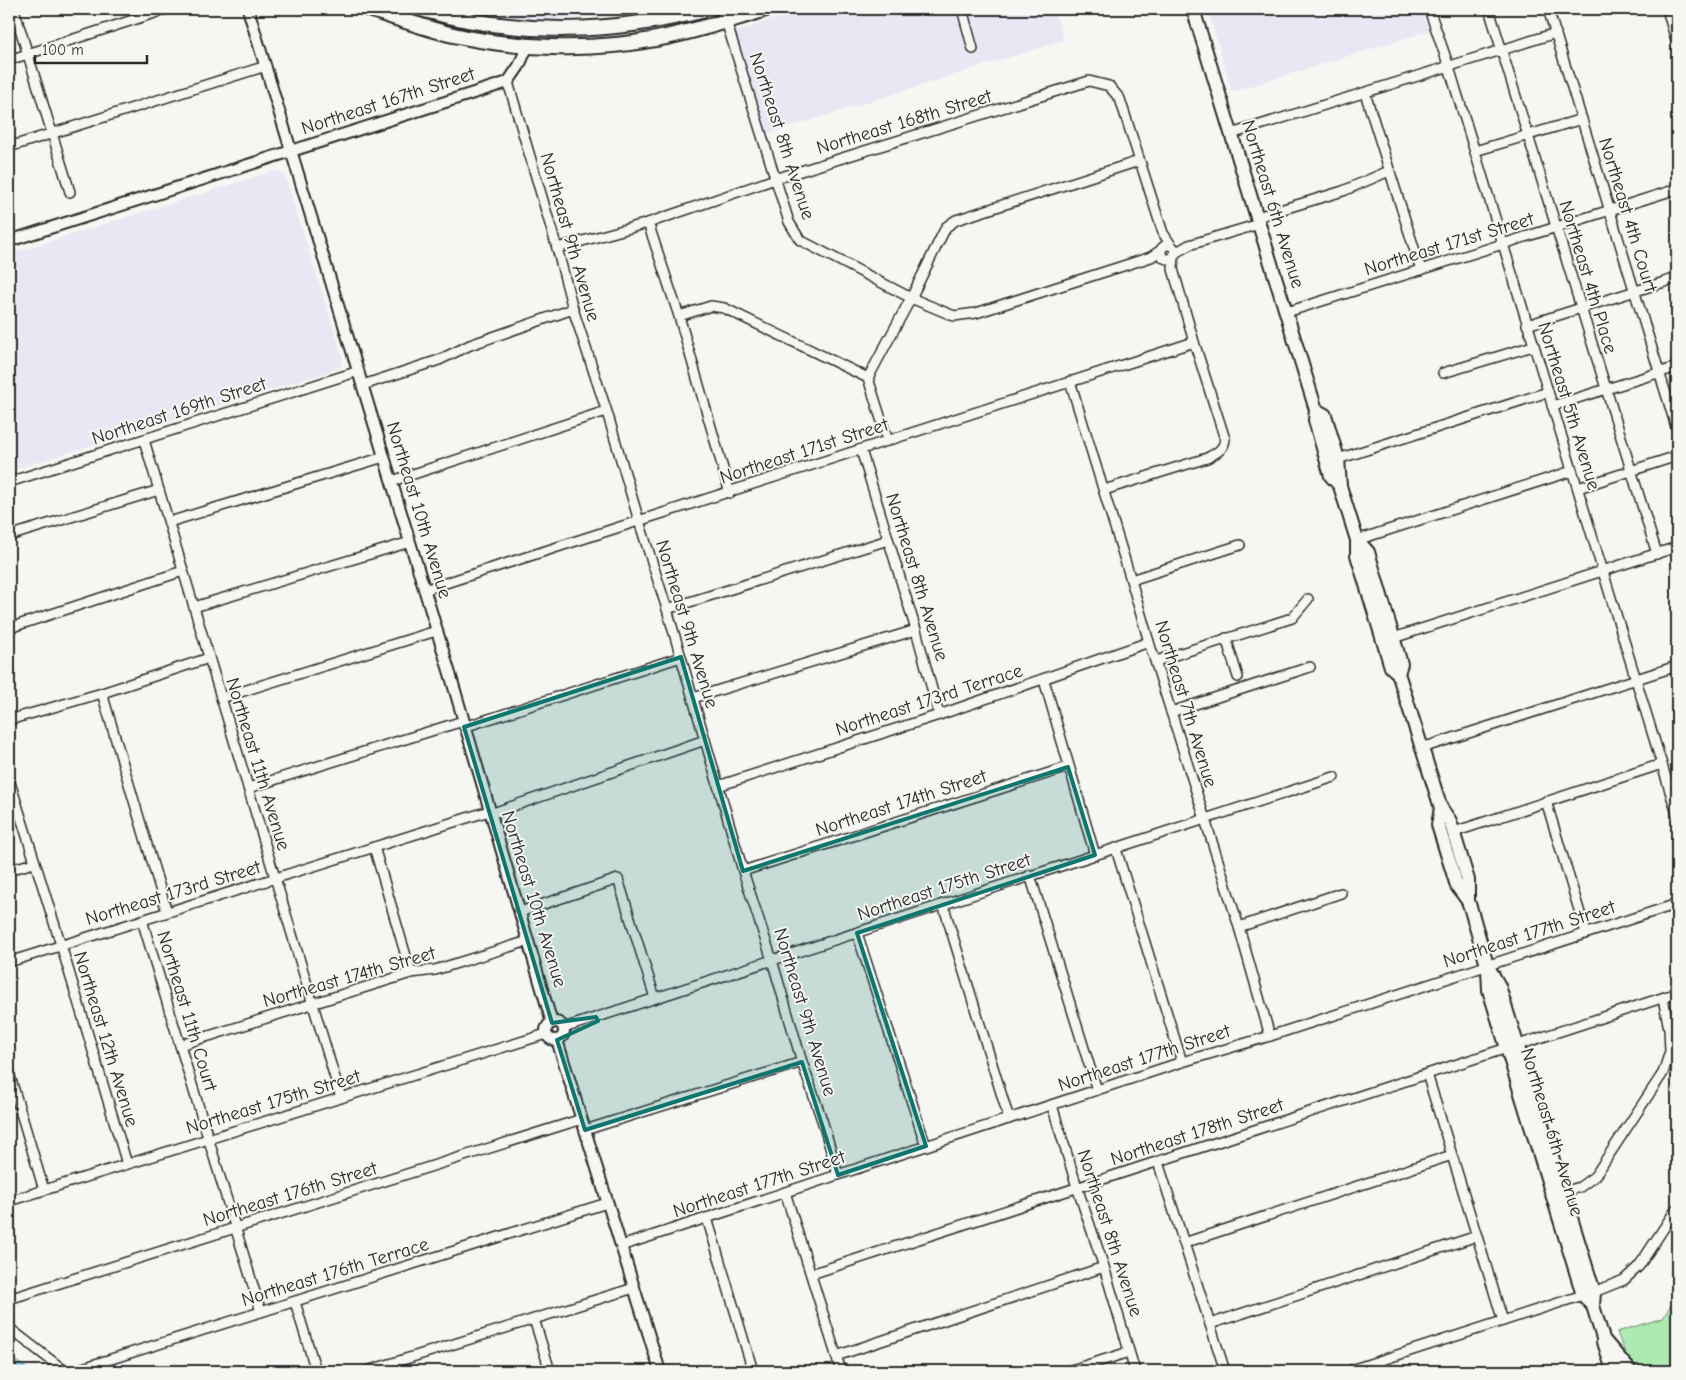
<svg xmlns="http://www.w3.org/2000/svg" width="1686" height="1380" font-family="'Comic Neue',sans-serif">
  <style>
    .built { fill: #e9e7f4 }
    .green { fill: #aceab1; stroke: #6c8a6e }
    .water { fill: #93ddf4; stroke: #6996a4 }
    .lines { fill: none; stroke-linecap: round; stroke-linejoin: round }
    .minor-casing { stroke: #2b2b2b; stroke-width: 12 }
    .tertiary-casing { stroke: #2b2b2b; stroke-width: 14 }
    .secondary-casing { stroke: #2b2b2b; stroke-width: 16 }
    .primary-casing { stroke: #2b2b2b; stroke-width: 18 }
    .minor { stroke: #f6f6f2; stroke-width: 9 }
    .tertiary { stroke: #f6f6f2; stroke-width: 10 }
    .secondary { stroke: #f6f6f2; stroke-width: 12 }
    .primary { stroke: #f6f6f2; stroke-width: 14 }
    .marked { fill: #0f766e; fill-opacity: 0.2; stroke: #0f766e; stroke-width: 4; stroke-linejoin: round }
    .labels { text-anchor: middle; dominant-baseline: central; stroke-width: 4; stroke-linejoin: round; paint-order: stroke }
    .street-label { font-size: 19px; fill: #2b2b2b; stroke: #f6f6f2 }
  </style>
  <rect width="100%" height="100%" fill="#f6f6f2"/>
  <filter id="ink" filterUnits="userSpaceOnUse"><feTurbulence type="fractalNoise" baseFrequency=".02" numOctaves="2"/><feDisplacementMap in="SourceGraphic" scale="10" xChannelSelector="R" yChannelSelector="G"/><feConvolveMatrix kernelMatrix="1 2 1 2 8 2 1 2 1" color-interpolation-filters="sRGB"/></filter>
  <g filter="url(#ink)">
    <g class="built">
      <path d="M 476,9 L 644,9 L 645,14 L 535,20 Z"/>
      <path d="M 807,9 L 1053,9 L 1064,40 L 767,134 L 735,32 Z"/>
      <path d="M 1208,9 L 1423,9 L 1429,31 L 1232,92 Z"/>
      <path d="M 275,171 L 280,172 L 285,176 L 343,358 L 341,366 L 334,370 L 9,471 L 9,254 Z"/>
    </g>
    <path class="green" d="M 1677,1295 L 1677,1362 C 1636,1377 1631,1372 1617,1332 L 1663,1318 Z"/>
    <path class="water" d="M 9,1356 L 30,1371 L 9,1371 Z"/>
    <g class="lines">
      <g class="minor-casing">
        <g id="minor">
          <path d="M 14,9 L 70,192"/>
          <path d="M 962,9 L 973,49"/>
          <path d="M 1429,9 L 1449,67 L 1677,814"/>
          <path d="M 1489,9 L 1657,554"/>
          <path d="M 1548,9 L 1677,430"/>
          <path d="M 1667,9 L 1677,44"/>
          <path d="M 726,21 L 789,222 L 800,240 L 911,298 L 954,316 L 976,313 L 1151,257 L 1161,250"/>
          <path d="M 9,60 L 167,9"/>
          <path d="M 508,82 L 557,248 L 573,309 L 607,412 L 639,521 L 667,609 L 743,871 L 772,960 L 802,1062 L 823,1123 L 838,1175"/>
          <path d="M 1365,93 L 1421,270"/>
          <path d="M 1231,134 L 1556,33"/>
          <path d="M 9,147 L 266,66"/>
          <path d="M 1475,151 L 1582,119"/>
          <path d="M 1257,217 L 1343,191 L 1389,171"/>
          <path d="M 648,223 L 679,316 L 730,493"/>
          <circle cx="1168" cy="252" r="7"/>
          <path d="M 557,248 L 648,223 L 775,179 L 1089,81 L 1109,86 L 1120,99 L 1163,233 L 1171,245"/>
          <path d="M 1175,253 L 1189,245 L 1259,224"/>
          <path d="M 1287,312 L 1677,189"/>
          <path d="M 679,316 L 711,306 L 724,308 L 868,378"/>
          <path d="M 1527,325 L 1677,278"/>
          <path d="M 1443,373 L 1533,346"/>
          <path d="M 1070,381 L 1131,580 L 1149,642 L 1239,927 L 1270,1036"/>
          <path d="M 363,385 L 439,360 L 470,345 L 573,309"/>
          <path d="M 1552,406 L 1677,367"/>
          <path d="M 144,440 L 341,1098"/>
          <path d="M 888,441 L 868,378 L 911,298 L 946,227 L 956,220 L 1139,161"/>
          <path d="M 861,450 L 916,630 L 939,715"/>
          <path d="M 1338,459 L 1548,392"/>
          <path d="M 392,481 L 606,411"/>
          <path d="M 9,482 L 359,371"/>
          <path d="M 1578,488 L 1677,456"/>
          <path d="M 1104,490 L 1207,458 C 1216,453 1224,450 1225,439 L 1194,342 L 1173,269 L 1174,256"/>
          <path d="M 169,522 L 384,457"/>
          <path d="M 9,536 L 159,490"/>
          <path d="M 1357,540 L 1572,471"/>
          <path d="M 1131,580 L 1240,545"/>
          <path d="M 424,590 L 1194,342"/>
          <path d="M 194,607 L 410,542"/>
          <path d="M 667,609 L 888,540"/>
          <path d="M 9,628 L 183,571"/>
          <path d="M 1226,638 L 1238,677"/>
          <path d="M 1393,638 L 1677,547"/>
          <path d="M 1156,661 L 1292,618 L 1308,599"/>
          <path d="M 1044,680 L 1095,855"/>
          <path d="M 102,693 L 167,912"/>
          <path d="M 221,698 L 436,631"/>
          <path d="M 693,698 L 916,630"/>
          <path d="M 1171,712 L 1310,667"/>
          <path d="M 9,720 L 102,693 L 209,658"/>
          <path d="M 464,727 L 681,657"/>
          <path d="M 1422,748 L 1677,666"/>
          <path d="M 9,779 L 61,945 L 127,1164"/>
          <path d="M 718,786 L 939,715 L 1149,642"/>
          <path d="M 248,788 L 463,721"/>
          <path d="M 1546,801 L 1586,933"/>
          <path d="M 490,814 L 705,740"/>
          <path d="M 1454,832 L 1662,764"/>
          <path d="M 374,847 L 411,973"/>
          <path d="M 1116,849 L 1182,1062"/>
          <path d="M 9,870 L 34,863"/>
          <path d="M 743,871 L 1068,767"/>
          <path d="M 1030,875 L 1097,1090"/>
          <path d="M 943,904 L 1009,1119"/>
          <path d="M 520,912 L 618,879 L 655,998"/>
          <path d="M 142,920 L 261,1312"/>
          <path d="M 1239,927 L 1341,893"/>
          <path d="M 857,933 L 926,1146"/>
          <path d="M 9,962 L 489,811"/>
          <path d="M 564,1028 L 1334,777"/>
          <path d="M 180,1045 L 411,973 L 435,970 L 528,941"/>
          <path d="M 1518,1045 L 1677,993"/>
          <path d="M 9,1073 L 44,1190"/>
          <path d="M 1427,1074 L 1503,1321"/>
          <path d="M 1052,1105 L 1077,1187 L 1104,1267 L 1135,1371"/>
          <path d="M 585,1130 L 802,1062"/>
          <path d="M 1158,1162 L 1225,1371"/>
          <path d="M 785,1192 L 841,1371"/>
          <path d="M 1563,1192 L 1580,1187 L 1595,1176 L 1663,1073 L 1670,1051 L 1669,1029 L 1663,998"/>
          <path d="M 9,1201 L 546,1034"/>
          <path d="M 707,1218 L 753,1371"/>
          <path d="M 1184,1243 L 1452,1155"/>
          <path d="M 621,1246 L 1182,1062 L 1270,1036 L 1677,904"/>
          <path d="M 811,1274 L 1507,1048"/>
          <path d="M 1594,1292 L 1624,1280 L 1639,1266 L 1677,1208"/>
          <path d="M 9,1299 L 582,1119"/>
          <path d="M 295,1302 L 316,1371"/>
          <path d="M 534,1319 L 550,1371"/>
          <path d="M 1210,1324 L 1477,1236"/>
          <path d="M 9,1328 L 65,1371"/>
          <path d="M 836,1356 L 1104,1267"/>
          <path d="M 73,1371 L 607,1203"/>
          <path d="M 367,1371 L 634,1288"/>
          <path d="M 1068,1371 L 1129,1352"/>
          <path d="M 1348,1371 L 1583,1295"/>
        </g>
      </g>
      <g class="tertiary-casing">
        <g id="tertiary">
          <path d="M 248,9 L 451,677 L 552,1023"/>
          <path d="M 722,9 L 726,21"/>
          <path d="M 9,241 L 508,82 L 519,66 L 528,45"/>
          <circle cx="555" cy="1031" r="9"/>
          <path d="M 557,1040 L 660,1371"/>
        </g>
      </g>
      <g class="secondary-casing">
        <g id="secondary">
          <path d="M 1193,9 L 1316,410 L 1315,420 L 1331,476 L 1340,486"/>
          <path d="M 1316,410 L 1325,415 L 1338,459 L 1340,486 L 1357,540 L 1357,555 L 1391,667 L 1398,673 L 1441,808 L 1450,821 L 1468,880 L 1468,901 L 1471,910 L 1487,965 L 1499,986 L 1594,1292 L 1593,1306 L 1613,1371"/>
          <path d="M 1357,540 L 1368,552 L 1401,664 L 1398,673"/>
          <path d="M 1441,808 L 1438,825 L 1457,886 L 1468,901"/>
          <path d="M 1488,969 L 1489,990 L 1576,1272 L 1583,1295 L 1593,1306"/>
        </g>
      </g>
      <g class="primary-casing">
        <g id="primary">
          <path d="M 369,9 C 396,18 422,27 449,34 C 513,49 591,52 656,39 C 694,32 730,20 766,9"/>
          <path d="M 421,9 C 519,37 612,34 709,9"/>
          <path d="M 1604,1342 L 1629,1371"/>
        </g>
      </g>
      <use href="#minor" class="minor"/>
      <use href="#tertiary" class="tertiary"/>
      <use href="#secondary" class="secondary"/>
      <use href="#primary" class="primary"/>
    </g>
  </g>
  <path class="marked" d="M 681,657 L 743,871 L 1068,767 L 1095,855 L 857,933 L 926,1146 L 838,1175 L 802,1062 L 585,1130 L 557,1040 L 598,1021 L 596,1017 L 552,1023 L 464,727 Z"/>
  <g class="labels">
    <g class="street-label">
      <text transform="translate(388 101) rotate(-18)">Northeast 167th Street</text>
      <text transform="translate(904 122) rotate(-17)">Northeast 168th Street</text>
      <text transform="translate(782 136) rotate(72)">Northeast 8th Avenue</text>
      <text transform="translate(1273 204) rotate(73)">Northeast 6th Avenue</text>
      <text transform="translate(1628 215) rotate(73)">Northeast 4th Court</text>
      <text transform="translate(570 237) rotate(74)">Northeast 9th Avenue</text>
      <text transform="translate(1449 244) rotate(-17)">Northeast 171st Street</text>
      <text transform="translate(1588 277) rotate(73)">Northeast 4th Place</text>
      <text transform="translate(1569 406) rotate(73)">Northeast 5th Avenue</text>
      <text transform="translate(179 411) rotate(-18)">Northeast 169th Street</text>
      <text transform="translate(804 451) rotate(-18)">Northeast 171st Street</text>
      <text transform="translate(419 510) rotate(73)">Northeast 10th Avenue</text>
      <text transform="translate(917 577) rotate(73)">Northeast 8th Avenue</text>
      <text transform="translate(687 624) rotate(73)">Northeast 9th Avenue</text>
      <text transform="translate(929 700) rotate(-18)">Northeast 173rd Terrace</text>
      <text transform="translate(1186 704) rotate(73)">Northeast 7th Avenue</text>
      <text transform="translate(258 764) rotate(73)">Northeast 11th Avenue</text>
      <text transform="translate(901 803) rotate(-18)">Northeast 174th Street</text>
      <text transform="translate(944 887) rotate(-18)">Northeast 175th Street</text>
      <text transform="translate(173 893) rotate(-17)">Northeast 173rd Street</text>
      <text transform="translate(534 899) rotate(73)">Northeast 10th Avenue</text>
      <text transform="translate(1529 934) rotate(-18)">Northeast 177th Street</text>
      <text transform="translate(349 977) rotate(-16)">Northeast 174th Street</text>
      <text transform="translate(187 1011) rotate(73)">Northeast 11th Court</text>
      <text transform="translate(805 1012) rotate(73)">Northeast 9th Avenue</text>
      <text transform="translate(106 1039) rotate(73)">Northeast 12th Avenue</text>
      <text transform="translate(1144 1058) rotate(-18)">Northeast 177th Street</text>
      <text transform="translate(273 1102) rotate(-17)">Northeast 175th Street</text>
      <text transform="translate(1197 1132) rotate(-18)">Northeast 178th Street</text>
      <text transform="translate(1552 1132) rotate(73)">Northeast 6th Avenue</text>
      <text transform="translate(759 1184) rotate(-18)">Northeast 177th Street</text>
      <text transform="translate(290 1194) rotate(-17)">Northeast 176th Street</text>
      <text transform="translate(1110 1233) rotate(72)">Northeast 8th Avenue</text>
      <text transform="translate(335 1272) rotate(-17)">Northeast 176th Terrace</text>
    </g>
  </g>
  <rect width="1686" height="1380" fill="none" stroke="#f6f6f2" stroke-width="30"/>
  <rect x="15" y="15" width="1656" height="1350" fill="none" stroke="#2b2b2b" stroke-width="2" filter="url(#ink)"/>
  <path d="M35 55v8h112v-8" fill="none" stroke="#2b2b2b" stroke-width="2.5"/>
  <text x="42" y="55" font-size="15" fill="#2b2b2b" stroke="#f6f6f2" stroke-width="4" paint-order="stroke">100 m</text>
</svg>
